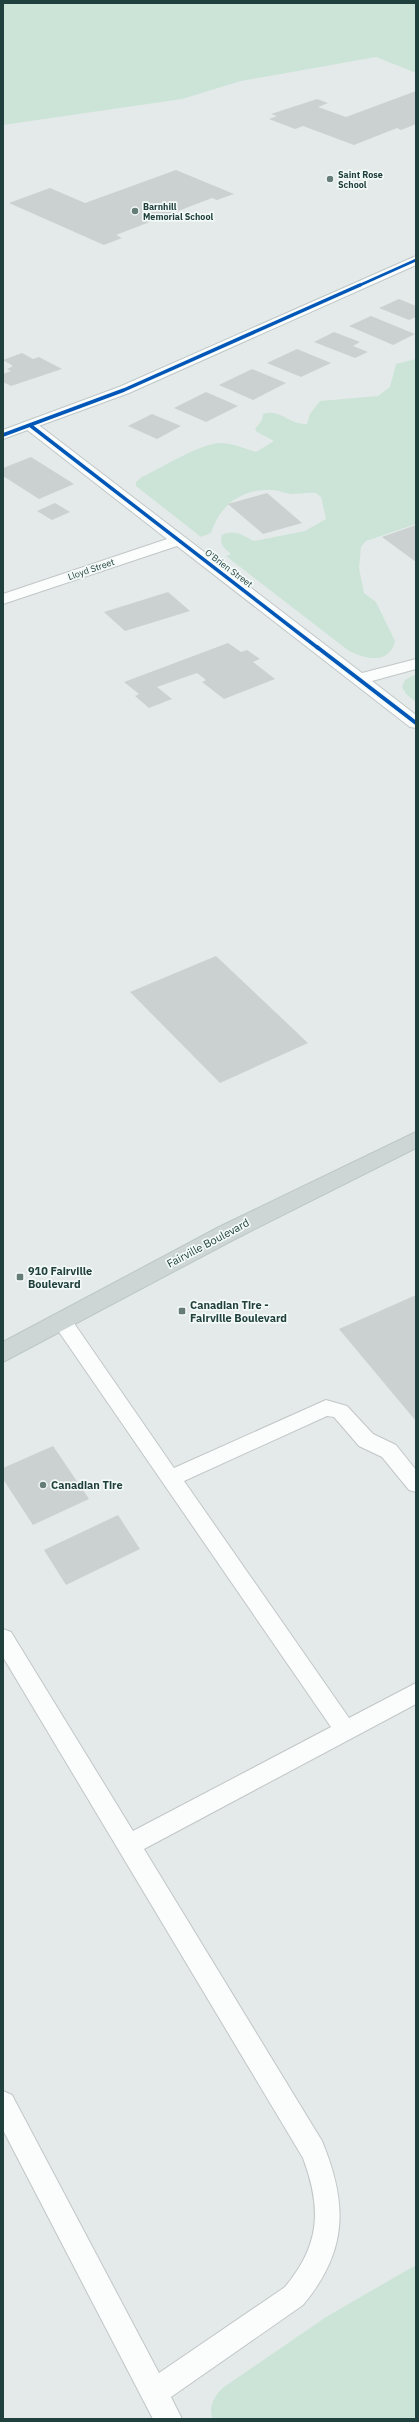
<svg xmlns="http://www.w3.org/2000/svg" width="419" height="2422" font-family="'IBM Plex Sans',sans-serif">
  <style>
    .green { fill: #cce4d8 }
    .building { fill: #cbd1d0 }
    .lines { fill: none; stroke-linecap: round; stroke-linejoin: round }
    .service-casing { stroke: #c1c7c6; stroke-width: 2 }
    .minor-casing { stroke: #c1c7c6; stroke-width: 2 }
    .secondary-casing { stroke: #bfc8c6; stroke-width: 2 }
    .primary-casing { stroke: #bcc7c5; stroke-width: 2 }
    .service { fill: #fbfcfc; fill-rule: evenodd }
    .minor { fill: #fbfcfc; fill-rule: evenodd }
    .secondary { fill: #fbfcfc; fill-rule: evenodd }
    .primary { fill: #cdd6d5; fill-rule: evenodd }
    .cycleway-far2-casing { stroke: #f2f9f7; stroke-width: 4 }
    .cycleway-far1-casing { stroke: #f2f9f7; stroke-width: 5 }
    .cycleway-casing { stroke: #f2f9f7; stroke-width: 6 }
    .cycleway-far2 { stroke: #0057b8; stroke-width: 2.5 }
    .cycleway-far1 { stroke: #0057b8; stroke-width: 3.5 }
    .cycleway { stroke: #0057b8; stroke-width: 4 }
    .poi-dot { fill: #657c79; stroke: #f2f9f7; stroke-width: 1.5 }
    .labels { text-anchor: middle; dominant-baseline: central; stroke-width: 3.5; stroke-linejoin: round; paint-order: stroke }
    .far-poi-label { font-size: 9px; font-weight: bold; fill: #20403d; stroke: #f2f9f7; text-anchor: start }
    .far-street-label { font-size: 9px; fill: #20403d; stroke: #f2f9f7 }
    .street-label { font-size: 11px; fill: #20403d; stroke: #f2f9f7 }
    .poi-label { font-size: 11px; font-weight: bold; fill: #20403d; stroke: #f2f9f7; text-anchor: start }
  </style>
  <rect width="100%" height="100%" fill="#e4eae9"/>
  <g class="green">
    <path d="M 3,3 L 416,3 L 416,73 L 376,57 L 241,81 L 182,99 L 3,125 Z"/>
    <path d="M 416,359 L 416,524 L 366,541 L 361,547 L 359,568 L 364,593 L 376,602 L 395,641 C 390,664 367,660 349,651 L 226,556 L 231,554 C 224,548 219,545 222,535 C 235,529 242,535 254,541 L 305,531 L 326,519 L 321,497 L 316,493 C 308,492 299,494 291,494 C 283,493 275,489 267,490 C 239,490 219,507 211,533 L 201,537 L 136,486 L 136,482 L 142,477 C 161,468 200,444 219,443 C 232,443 244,448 256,452 L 274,441 L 257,432 L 255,429 L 262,420 L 263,414 C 280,408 289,425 307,424 L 310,414 L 320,401 L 378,396 L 390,387 L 396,364 Z"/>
    <path d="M 416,674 L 416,702 L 406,694 L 402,687 L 405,680 Z"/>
    <path d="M 416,2265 L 416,2419 L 213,2419 C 207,2408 215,2394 224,2387 L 326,2317 Z"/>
  </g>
  <g class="building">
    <path d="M 416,91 L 416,124 L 401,130 L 397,128 L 354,145 L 303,126 L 295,129 L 269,119 L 277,116 L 271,114 L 317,99 L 328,103 L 318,107 L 346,117 Z"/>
    <path d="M 176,170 L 234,194 L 217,200 L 212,198 L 116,235 L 122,238 L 104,245 L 9,203 L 50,188 L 85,203 Z"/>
    <path d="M 399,299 L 416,306 L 416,317 L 409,320 L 379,308 Z"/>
    <path d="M 371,316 L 415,334 L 393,345 L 349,326 Z"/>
    <path d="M 334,332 L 360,342 L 353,346 L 368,352 L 355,358 L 314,342 Z"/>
    <path d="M 297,349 L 331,363 L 301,377 L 267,363 Z"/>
    <path d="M 22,353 L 33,359 L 39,357 L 62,369 L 11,386 L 3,382 L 3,374 L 11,371 L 7,369 L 13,366 L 3,360 Z"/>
    <path d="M 252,369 L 286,383 L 253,400 L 219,385 Z"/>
    <path d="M 206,392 L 238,406 L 206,422 L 174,408 Z"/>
    <path d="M 152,414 L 181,426 L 157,439 L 128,426 Z"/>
    <path d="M 31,457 L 74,484 L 39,499 L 3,476 L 3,468 Z"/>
    <path d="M 267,493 L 302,523 L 263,534 L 228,504 Z"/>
    <path d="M 55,503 L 70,512 L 52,520 L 37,511 Z"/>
    <path d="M 416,525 L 416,562 L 382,537 Z"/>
    <path d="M 168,592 L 190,611 L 125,631 L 104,612 Z"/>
    <path d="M 228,643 L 241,652 L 247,650 L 260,659 L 253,662 L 275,679 L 224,699 L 202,682 L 206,680 L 197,673 L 157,687 L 172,699 L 149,708 L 135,696 L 139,694 L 124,682 Z"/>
    <path d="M 216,956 L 308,1043 L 220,1083 L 130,992 Z"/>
    <path d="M 416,1295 L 416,1420 L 415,1420 L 339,1329 Z"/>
    <path d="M 53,1446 L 89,1499 L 33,1525 L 3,1479 L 3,1468 Z"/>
    <path d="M 118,1515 L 140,1549 L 66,1585 L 44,1550 Z"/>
  </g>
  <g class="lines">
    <g class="service-casing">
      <path id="service" d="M 62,1314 L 69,1316 L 174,1468 L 326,1400 L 347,1406 L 373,1434 L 396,1445 L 416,1470 L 416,1492 L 409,1490 L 382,1457 L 359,1446 L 334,1417 L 327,1416 L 184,1481 L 349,1718 L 416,1683 L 416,1704 L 144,1849 L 322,2141 C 348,2204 348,2251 303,2305 L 171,2397 L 182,2419 L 153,2419 L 3,2130 L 3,2091 L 12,2095 L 159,2373 L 285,2287 C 320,2245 322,2209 303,2158 L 3,1657 L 3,1629 L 11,1632 L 133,1831 L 331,1727 L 55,1326 L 53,1321 L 55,1316 Z"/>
    </g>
    <g class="minor-casing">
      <path id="minor" d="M 31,422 L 36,423 L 362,673 L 416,659 L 416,669 L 372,681 L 416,715 L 416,728 L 410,727 L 177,546 L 3,604 L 3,594 L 167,539 L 26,429 L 24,426 Z"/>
    </g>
    <g class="secondary-casing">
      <path id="secondary" d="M 416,256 L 416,265 L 129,393 L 3,439 L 3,430 L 119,387 Z"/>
    </g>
    <g class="primary-casing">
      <path id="primary" d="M 416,1132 L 416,1148 L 235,1239 L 3,1362 L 3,1342 L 219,1227 Z"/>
    </g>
    <use href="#service" class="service"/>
    <use href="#minor" class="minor"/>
    <use href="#secondary" class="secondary"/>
    <use href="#primary" class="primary"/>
    <g class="cycleway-far2-casing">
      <path id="cycleway-far2" d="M 358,286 L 416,260"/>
    </g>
    <g class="cycleway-far1-casing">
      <g id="cycleway-far1">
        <path d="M 31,426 L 318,648"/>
        <path d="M 3,435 L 124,390 L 360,285"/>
      </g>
    </g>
    <g class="cycleway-casing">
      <path id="cycleway" d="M 317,647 L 416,723"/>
    </g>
    <use href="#cycleway-far2" class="cycleway-far2"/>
    <use href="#cycleway-far1" class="cycleway-far1"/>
    <use href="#cycleway" class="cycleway"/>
  </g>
  <g class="poi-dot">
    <circle cx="330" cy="179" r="4"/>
    <circle cx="135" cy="211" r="4"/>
    <rect x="16" y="1273" width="8" height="8" rx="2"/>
    <rect x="178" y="1307" width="8" height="8" rx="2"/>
    <circle cx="43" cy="1485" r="4"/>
  </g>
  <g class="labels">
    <g class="far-poi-label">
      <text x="338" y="174">Saint Rose<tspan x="338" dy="10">School</tspan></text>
      <text x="143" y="206">Barnhill<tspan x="143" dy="10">Memorial School</tspan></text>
    </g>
    <g class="far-street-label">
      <text transform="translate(229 568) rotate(37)">O'Brien Street</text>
      <text transform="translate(91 569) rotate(-19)">Lloyd Street</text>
    </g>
    <g class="street-label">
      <text transform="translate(208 1243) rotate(-28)">Fairville Boulevard</text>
    </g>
    <g class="poi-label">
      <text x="28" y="1271">910 Fairville<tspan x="28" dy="13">Boulevard</tspan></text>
      <text x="190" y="1305">Canadian Tire -<tspan x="190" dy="13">Fairville Boulevard</tspan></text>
      <text x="51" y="1485">Canadian Tire</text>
    </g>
  </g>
  <rect width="419" height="2422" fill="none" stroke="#20403d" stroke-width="8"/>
</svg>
